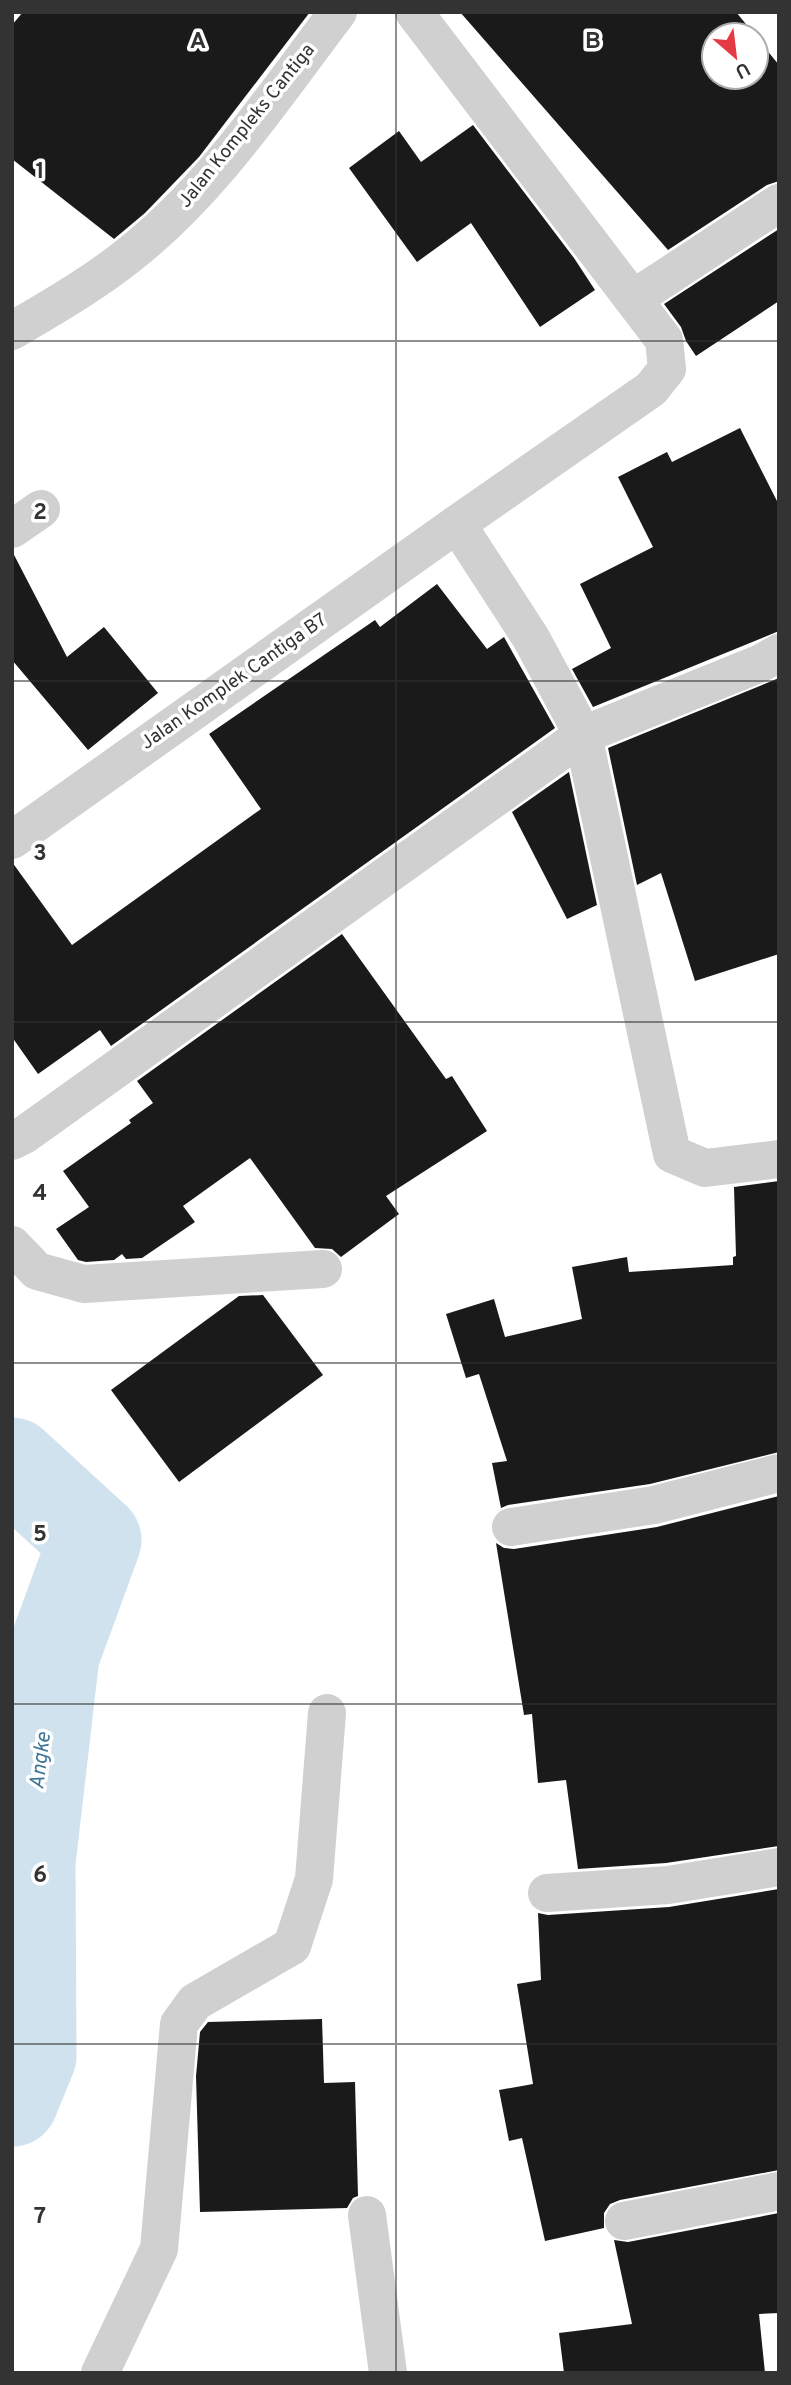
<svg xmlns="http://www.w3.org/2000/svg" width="791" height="2385" font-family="Overpass,sans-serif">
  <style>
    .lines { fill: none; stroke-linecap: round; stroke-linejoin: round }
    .river { stroke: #cfe2ee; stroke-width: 93 }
    .building { fill: #1a1a1a }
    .minor { stroke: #d0d0d0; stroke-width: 38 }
    .grid { fill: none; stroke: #333; stroke-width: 2; stroke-opacity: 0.55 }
    .labels { text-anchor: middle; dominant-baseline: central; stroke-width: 7; stroke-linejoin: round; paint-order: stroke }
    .street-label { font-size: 19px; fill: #333; stroke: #fff }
    .water-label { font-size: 21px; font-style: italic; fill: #3f7597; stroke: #fff }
    .grid-label { font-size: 23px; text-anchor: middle; font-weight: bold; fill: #333; stroke: #fff; stroke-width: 7; stroke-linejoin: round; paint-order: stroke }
  </style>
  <rect width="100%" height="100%" fill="#fff"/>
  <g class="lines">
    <path class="river" d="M 12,1464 L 95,1540 L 53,1655 L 29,1862 L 30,2056 L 12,2100"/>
  </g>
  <g class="building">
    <path d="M 23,12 L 310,12 L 199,157 L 145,213 L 114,239 L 12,159 L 12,25 Z"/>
    <path d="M 460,12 L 736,12 L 755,35 L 714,35 L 714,77 L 756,77 L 756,37 L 779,65 L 779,181 L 767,185 L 668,250 Z"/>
    <path d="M 473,125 L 574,258 L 595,290 L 540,327 L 471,223 L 417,262 L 349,168 L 399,131 L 421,162 Z"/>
    <path d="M 779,229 L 779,301 L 696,356 L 686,341 L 681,327 L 664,304 Z"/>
    <path d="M 740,428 L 779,505 L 779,631 L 593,707 L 572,669 L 611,648 L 580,584 L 653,547 L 618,477 L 667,452 L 672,462 Z"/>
    <path d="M 12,551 L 67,657 L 104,627 L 158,693 L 88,750 L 12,660 Z"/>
    <path d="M 437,584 L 487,649 L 504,637 L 555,728 L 111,1046 L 100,1030 L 38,1074 L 12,1037 L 12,862 L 72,945 L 261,809 L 209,734 L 375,620 L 380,627 Z"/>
    <path d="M 779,678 L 779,954 L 695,981 L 661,873 L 637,885 L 608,748 Z"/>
    <path d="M 569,772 L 597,905 L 567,919 L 512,812 Z"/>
    <path d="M 342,934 L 446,1079 L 452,1076 L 487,1131 L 386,1196 L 399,1214 L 341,1257 L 332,1249 L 315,1248 L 250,1158 L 183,1206 L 195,1222 L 142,1258 L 126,1259 L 122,1254 L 114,1260 L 86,1262 L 78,1260 L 56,1229 L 89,1207 L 63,1171 L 131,1123 L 129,1120 L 153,1103 L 137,1081 Z"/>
    <path d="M 779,1181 L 779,1452 L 650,1484 L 508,1505 L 501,1508 L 492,1463 L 507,1461 L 479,1374 L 466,1378 L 446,1314 L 494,1299 L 505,1337 L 582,1319 L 572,1267 L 627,1257 L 629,1272 L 733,1265 L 733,1257 L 736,1256 L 734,1187 Z"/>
    <path d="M 263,1295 L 323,1375 L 179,1482 L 111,1390 L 239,1296 Z"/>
    <path d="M 779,1496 L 779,1846 L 666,1863 L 578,1869 L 566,1780 L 538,1783 L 532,1714 L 524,1715 L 496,1543 L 504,1548 L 514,1549 L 657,1527 Z"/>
    <path d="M 779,1889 L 779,2170 L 620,2200 L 610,2204 L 604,2213 L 604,2228 L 545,2241 L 522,2138 L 509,2141 L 499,2090 L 533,2084 L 517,1984 L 541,1980 L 538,1913 L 548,1915 L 669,1907 Z"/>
    <path d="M 322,2019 L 324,2083 L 355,2082 L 358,2196 L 353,2198 L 347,2208 L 200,2212 L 196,2076 L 200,2032 L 208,2022 Z"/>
    <path d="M 779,2213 L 779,2313 L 759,2314 L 765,2373 L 564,2373 L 559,2333 L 632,2324 L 614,2240 L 628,2242 Z"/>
  </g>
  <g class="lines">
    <g class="minor">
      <path d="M 633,299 L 779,203"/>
      <path d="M 12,331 C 52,307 93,284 129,255 C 213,189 274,96 338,12"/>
      <path d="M 457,524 L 531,638 L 583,735 L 761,663 L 779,653"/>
      <path d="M 12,529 L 41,509"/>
      <path d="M 12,840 L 457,524 L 651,389 L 667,369 L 664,340 L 414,12"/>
      <path d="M 12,1141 L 24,1135 L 583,735 L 672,1154 L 705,1168 L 779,1159"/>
      <path d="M 12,1245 L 37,1271 L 84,1284 L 323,1269"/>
      <path d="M 511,1527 L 654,1505 L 779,1473"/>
      <path d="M 547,1893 L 668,1885 L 779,1867"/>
      <path d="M 367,2215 L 388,2373"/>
      <path d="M 624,2221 L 779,2191"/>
      <path d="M 100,2373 L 159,2249 L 179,2024 L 195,2002 L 292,1946 L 314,1879 L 327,1713"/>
    </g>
  </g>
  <path class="grid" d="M 396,12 L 396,2373M 12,341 L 779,341M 12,681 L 779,681M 12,1022 L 779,1022M 12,1363 L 779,1363M 12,1704 L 779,1704M 12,2044 L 779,2044"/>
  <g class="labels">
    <g class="street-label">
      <text transform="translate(247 126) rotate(-51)">Jalan Kompleks Cantiga</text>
      <text transform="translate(234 682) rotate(-35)">Jalan Komplek Cantiga B7</text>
    </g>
    <g class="water-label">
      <text transform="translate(41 1761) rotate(-83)">Angke</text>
    </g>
  </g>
  <g class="grid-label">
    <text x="198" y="48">A</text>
    <text x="593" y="48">B</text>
    <text x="40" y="178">1</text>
    <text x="40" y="519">2</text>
    <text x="40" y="860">3</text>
    <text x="40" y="1200">4</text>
    <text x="40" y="1541">5</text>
    <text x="40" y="1882">6</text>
    <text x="40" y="2223">7</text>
  </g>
  <rect width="791" height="2385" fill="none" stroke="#333333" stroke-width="28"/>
  <g transform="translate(735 56) rotate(152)"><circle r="33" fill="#ffffff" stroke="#adadad" stroke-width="2"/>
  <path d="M0-5L12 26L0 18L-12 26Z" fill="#e63946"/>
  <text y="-10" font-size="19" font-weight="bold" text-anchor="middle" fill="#333333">U</text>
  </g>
</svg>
